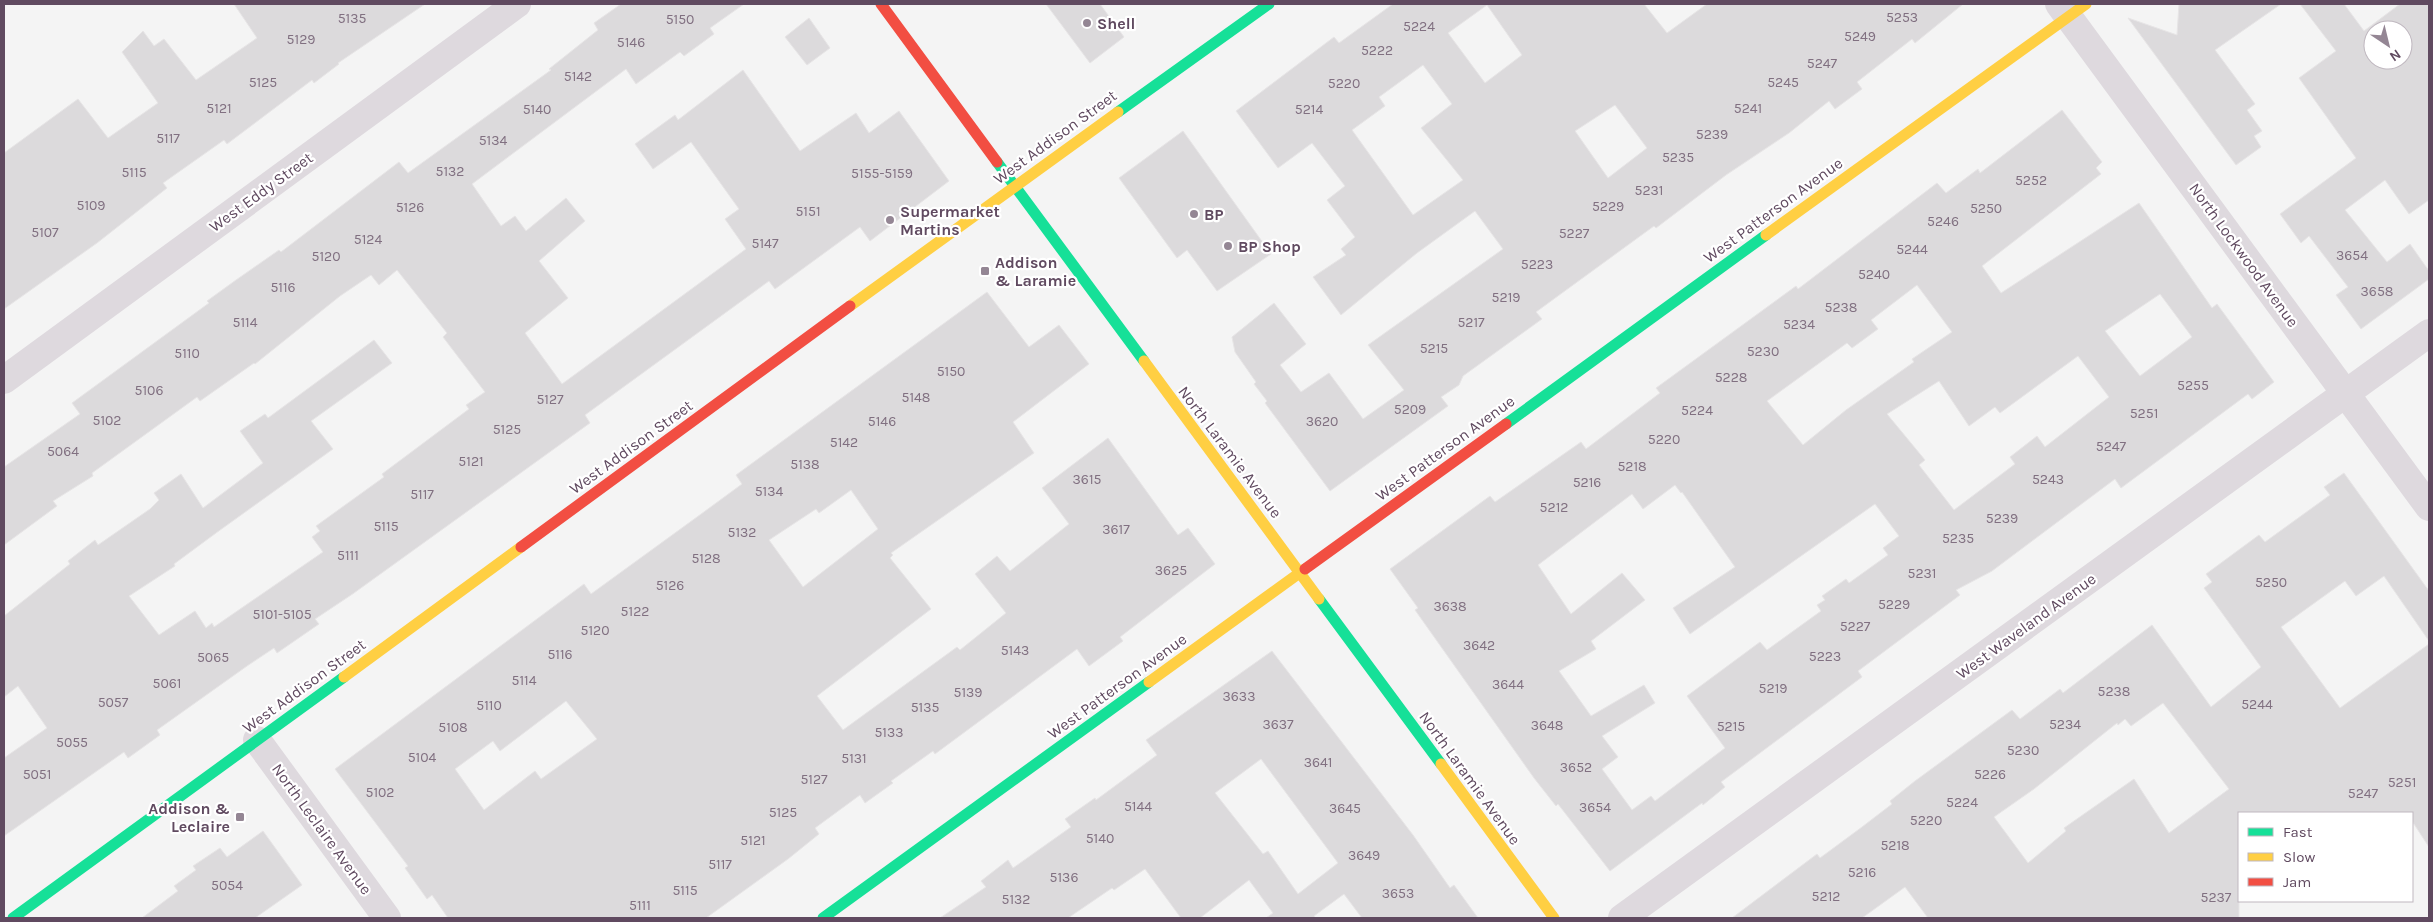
<svg xmlns="http://www.w3.org/2000/svg" width="2433" height="922" font-family="Karla,sans-serif">
  <style>
    .building { fill: #dcdadc; stroke: #e7e5e6; fill-rule: evenodd }
    .lines { fill: none; stroke-linecap: round; stroke-linejoin: round }
    .street { stroke: #ded9de; stroke-width: 28 }
    .fast { stroke: #16e098; stroke-width: 11 }
    .slow { stroke: #ffcf43; stroke-width: 11 }
    .jam { stroke: #f24e42; stroke-width: 11 }
    .poi-dot { fill: #948694; stroke: #fff; stroke-width: 2 }
    .labels { text-anchor: middle; dominant-baseline: central; stroke-width: 4.5; stroke-linejoin: round; paint-order: stroke }
    .number-label { font-size: 14px; fill: #817081 }
    .poi-label { font-size: 16px; font-weight: bold; fill: #604a60; stroke: #fff; text-anchor: start }
    .street-label { font-size: 16px; fill: #604a60; stroke: #fff }
  </style>
  <rect width="100%" height="100%" fill="#f4f4f4"/>
  <g class="building">
    <path d="M 234,4 L 425,4 L 338,63 L 339,64 L 314,83 L 312,80 L 227,144 L 224,140 L 163,183 L 167,188 L 97,243 L 4,309 L 4,153 L 78,99 L 108,138 L 158,103 L 122,52 L 143,31 L 154,46 L 164,39 L 196,80 L 257,38 Z"/>
    <path d="M 621,4 L 744,4 L 710,28 L 714,34 L 684,56 L 680,52 L 636,84 L 626,69 L 472,184 L 501,226 L 515,216 L 526,231 L 566,198 L 585,221 L 539,261 L 568,298 L 525,333 L 562,384 L 746,249 L 725,219 L 739,209 L 691,142 L 653,169 L 635,144 L 675,115 L 678,120 L 743,70 L 800,151 L 856,113 L 869,133 L 899,111 L 949,181 L 870,241 L 860,227 L 775,289 L 769,281 L 585,415 L 590,423 L 354,593 L 315,619 L 319,624 L 277,653 L 274,648 L 247,666 L 157,730 L 160,735 L 128,758 L 124,752 L 4,836 L 4,758 L 47,728 L 18,686 L 4,697 L 4,616 L 70,564 L 68,561 L 95,540 L 98,545 L 150,509 L 159,500 L 154,493 L 181,474 L 203,508 L 263,463 L 240,431 L 265,414 L 268,418 L 374,340 L 392,363 L 311,421 L 333,449 L 216,533 L 174,564 L 175,566 L 129,596 L 159,635 L 195,611 L 206,628 L 212,623 L 214,627 L 323,552 L 312,537 L 320,531 L 316,526 L 384,477 L 382,474 L 469,409 L 466,405 L 485,392 L 443,337 L 447,333 L 397,270 L 379,285 L 371,275 L 340,296 L 255,364 L 254,363 L 200,401 L 197,397 L 92,473 L 93,476 L 53,501 L 57,506 L 4,545 L 4,467 L 80,414 L 72,403 L 209,303 L 207,301 L 236,280 L 279,250 L 281,252 L 399,162 L 408,173 L 551,70 L 549,69 L 598,30 L 594,23 Z"/>
    <path d="M 1046,4 L 1100,4 L 1124,37 L 1090,63 Z"/>
    <path d="M 1393,4 L 1644,4 L 1667,33 L 1707,4 L 1963,4 L 1915,43 L 1912,39 L 1857,82 L 1862,89 L 1835,109 L 1829,101 L 1789,133 L 1726,175 L 1656,228 L 1654,226 L 1536,312 L 1542,319 L 1463,376 L 1459,385 L 1441,397 L 1448,406 L 1330,491 L 1265,403 L 1267,401 L 1254,384 L 1256,382 L 1235,352 L 1232,337 L 1274,303 L 1306,344 L 1280,365 L 1301,392 L 1329,373 L 1363,419 L 1404,390 L 1368,345 L 1503,249 L 1475,211 L 1417,253 L 1341,315 L 1313,277 L 1346,255 L 1341,249 L 1355,237 L 1327,200 L 1345,186 L 1312,143 L 1278,168 L 1236,111 L 1334,37 L 1339,43 ZM 1487,5 L 1522,55 L 1485,83 L 1448,33 ZM 1423,65 L 1452,104 L 1421,128 L 1463,180 L 1413,215 L 1352,130 L 1385,106 L 1379,97 ZM 1615,105 L 1647,148 L 1608,178 L 1575,131 Z"/>
    <path d="M 2179,4 L 2281,4 L 2215,50 L 2255,104 L 2247,110 L 2262,131 L 2254,136 L 2261,147 L 2236,165 L 2128,18 L 2177,35 Z"/>
    <path d="M 2300,4 L 2344,4 L 2364,31 L 2400,4 L 2429,4 L 2429,200 L 2409,214 L 2385,180 L 2345,210 L 2387,262 L 2410,244 L 2429,271 L 2429,279 L 2361,329 L 2336,295 L 2348,287 L 2309,236 L 2301,243 L 2280,214 L 2356,158 L 2299,78 L 2336,51 ZM 2373,30 L 2403,30 L 2403,60 L 2373,60 Z"/>
    <path d="M 809,18 L 830,48 L 807,65 L 785,37 Z"/>
    <path d="M 2062,110 L 2102,162 L 2096,168 L 2101,174 L 1982,266 L 2001,293 L 2139,203 L 2212,308 L 2217,304 L 2274,382 L 2252,399 L 2248,394 L 2121,488 L 2115,479 L 1992,571 L 1956,590 L 1960,595 L 1858,671 L 1862,677 L 1721,782 L 1725,787 L 1703,805 L 1702,803 L 1610,871 L 1558,804 L 1556,806 L 1534,778 L 1415,610 L 1418,608 L 1390,569 L 1490,496 L 1495,502 L 1581,442 L 1586,449 L 1660,393 L 1656,388 L 1796,286 L 1798,289 L 1937,183 L 1946,193 L 1978,169 L 1980,173 ZM 1917,285 L 1952,332 L 1912,359 L 1914,362 L 1846,410 L 1803,445 L 1767,401 L 1847,343 L 1852,348 L 1878,329 L 1871,320 ZM 2160,294 L 2192,337 L 2140,376 L 2105,331 ZM 2078,356 L 2109,397 L 2045,447 L 2037,436 L 2010,457 L 2015,464 L 1954,510 L 1919,465 L 1925,460 L 1887,414 L 1939,381 L 1969,426 L 1995,407 L 2000,413 ZM 1675,485 L 1681,493 L 1682,492 L 1735,567 L 1673,608 L 1690,634 L 1875,504 L 1899,536 L 1883,548 L 1888,555 L 1849,583 L 1846,579 L 1822,596 L 1825,600 L 1817,605 L 1821,611 L 1767,650 L 1760,642 L 1687,696 L 1725,748 L 1655,801 L 1651,796 L 1632,810 L 1602,769 L 1618,757 L 1602,736 L 1655,703 L 1644,685 L 1591,716 L 1559,671 L 1596,649 L 1591,641 L 1645,600 L 1622,573 L 1571,614 L 1538,565 L 1632,494 L 1643,509 Z"/>
    <path d="M 1183,131 L 1271,254 L 1217,291 L 1187,250 L 1177,258 L 1119,178 Z"/>
    <path d="M 987,292 L 1029,347 L 1059,325 L 1089,364 L 1013,422 L 1034,453 L 891,553 L 893,555 L 890,558 L 931,609 L 817,696 L 843,730 L 957,647 L 960,650 L 1006,613 L 975,574 L 997,556 L 1010,571 L 1069,524 L 1042,488 L 1108,438 L 1178,535 L 1188,528 L 1215,564 L 1120,637 L 1123,641 L 1089,666 L 1077,649 L 935,754 L 933,751 L 891,781 L 893,783 L 865,803 L 860,795 L 815,828 L 819,834 L 788,859 L 706,918 L 448,918 L 432,895 L 427,899 L 405,868 L 408,866 L 335,769 L 584,584 L 591,594 L 697,517 L 742,484 L 736,475 ZM 851,490 L 878,529 L 803,587 L 769,540 L 816,509 L 819,513 ZM 566,701 L 597,739 L 541,779 L 535,771 L 484,810 L 455,769 L 493,741 L 500,751 Z"/>
    <path d="M 2344,473 L 2429,591 L 2429,641 L 2384,576 L 2356,596 L 2345,581 L 2281,627 L 2340,708 L 2429,644 L 2429,847 L 2412,821 L 2412,813 L 2239,813 L 2239,918 L 1928,918 L 1905,887 L 1862,918 L 1732,918 L 1817,854 L 1820,858 L 1862,827 L 1892,804 L 1890,801 L 1915,781 L 2012,710 L 2020,719 L 2060,689 L 2063,693 L 2152,625 L 2211,707 L 2261,667 L 2204,588 L 2212,582 L 2206,574 L 2259,535 L 2265,542 L 2330,495 L 2324,487 ZM 2163,703 L 2229,789 L 2169,833 L 2134,779 L 2064,828 L 2066,831 L 2028,863 L 1994,817 L 2034,789 L 2117,723 L 2118,725 L 2125,719 L 2131,726 Z"/>
    <path d="M 1272,651 L 1413,835 L 1450,888 L 1454,885 L 1478,918 L 1362,918 L 1344,894 L 1314,916 L 1316,918 L 1266,918 L 1273,913 L 1249,880 L 1200,918 L 1181,918 L 1145,869 L 1114,890 L 1112,888 L 1068,918 L 940,918 L 986,887 L 981,881 L 1008,860 L 1013,868 L 1071,827 L 1065,819 L 1095,798 L 1096,800 L 1157,755 L 1146,740 ZM 1261,759 L 1338,863 L 1298,894 L 1268,851 L 1263,854 L 1215,793 Z"/>
    <path d="M 263,831 L 302,885 L 255,918 L 142,918 L 178,891 L 174,886 L 196,870 L 193,866 L 220,848 L 227,857 Z"/>
  </g>
  <g class="lines">
    <g class="street">
      <path d="M 2059,4 L 2429,507"/>
      <path d="M 4,380 L 517,4"/>
      <path d="M 257,740 L 387,918"/>
      <path d="M 1622,918 L 2429,333"/>
    </g>
    <g class="fast">
      <path d="M 1118,112 L 1269,4"/>
      <path d="M 997,162 L 1144,361"/>
      <path d="M 1506,424 L 1766,235"/>
      <path d="M 1319,599 L 1441,764"/>
      <path d="M 13,918 L 344,677"/>
      <path d="M 823,918 L 1149,682"/>
    </g>
    <g class="slow">
      <path d="M 1766,235 L 2086,4"/>
      <path d="M 850,306 L 1118,112"/>
      <path d="M 1144,361 L 1319,599"/>
      <path d="M 344,677 L 521,547"/>
      <path d="M 1149,682 L 1305,569"/>
      <path d="M 1441,764 L 1554,918"/>
    </g>
    <g class="jam">
      <path d="M 881,4 L 997,162"/>
      <path d="M 521,547 L 850,306"/>
      <path d="M 1305,569 L 1506,424"/>
    </g>
  </g>
  <g class="poi-dot">
    <circle cx="1087" cy="23" r="5"/>
    <circle cx="1194" cy="214" r="5"/>
    <circle cx="890" cy="220" r="5"/>
    <circle cx="1228" cy="246" r="5"/>
    <rect x="980" y="266" width="10" height="10" rx="2.5"/>
    <rect x="235" y="812" width="10" height="10" rx="2.5"/>
  </g>
  <g class="labels">
    <g class="number-label">
      <text x="1902" y="17">5253</text>
      <text x="352" y="18">5135</text>
      <text x="680" y="19">5150</text>
      <text x="1419" y="26">5224</text>
      <text x="1860" y="36">5249</text>
      <text x="301" y="39">5129</text>
      <text x="631" y="42">5146</text>
      <text x="1377" y="50">5222</text>
      <text x="1822" y="63">5247</text>
      <text x="578" y="76">5142</text>
      <text x="263" y="82">5125</text>
      <text x="1783" y="82">5245</text>
      <text x="1344" y="83">5220</text>
      <text x="219" y="108">5121</text>
      <text x="1748" y="108">5241</text>
      <text x="537" y="109">5140</text>
      <text x="1309" y="109">5214</text>
      <text x="1712" y="134">5239</text>
      <text x="168" y="138">5117</text>
      <text x="493" y="140">5134</text>
      <text x="1678" y="157">5235</text>
      <text x="450" y="171">5132</text>
      <text x="134" y="172">5115</text>
      <text x="882" y="173">5155-5159</text>
      <text x="2031" y="180">5252</text>
      <text x="1649" y="190">5231</text>
      <text x="91" y="205">5109</text>
      <text x="1608" y="206">5229</text>
      <text x="410" y="207">5126</text>
      <text x="1986" y="208">5250</text>
      <text x="808" y="211">5151</text>
      <text x="1943" y="221">5246</text>
      <text x="45" y="232">5107</text>
      <text x="1574" y="233">5227</text>
      <text x="368" y="239">5124</text>
      <text x="765" y="243">5147</text>
      <text x="1912" y="249">5244</text>
      <text x="2352" y="255">3654</text>
      <text x="326" y="256">5120</text>
      <text x="1537" y="264">5223</text>
      <text x="1874" y="274">5240</text>
      <text x="283" y="287">5116</text>
      <text x="2377" y="291">3658</text>
      <text x="1506" y="297">5219</text>
      <text x="1841" y="307">5238</text>
      <text x="245" y="322">5114</text>
      <text x="1471" y="322">5217</text>
      <text x="1799" y="324">5234</text>
      <text x="1434" y="348">5215</text>
      <text x="1763" y="351">5230</text>
      <text x="187" y="353">5110</text>
      <text x="951" y="371">5150</text>
      <text x="1731" y="377">5228</text>
      <text x="2193" y="385">5255</text>
      <text x="149" y="390">5106</text>
      <text x="916" y="397">5148</text>
      <text x="550" y="399">5127</text>
      <text x="1410" y="409">5209</text>
      <text x="1697" y="410">5224</text>
      <text x="2144" y="413">5251</text>
      <text x="107" y="420">5102</text>
      <text x="882" y="421">5146</text>
      <text x="1322" y="421">3620</text>
      <text x="507" y="429">5125</text>
      <text x="1664" y="439">5220</text>
      <text x="844" y="442">5142</text>
      <text x="2111" y="446">5247</text>
      <text x="63" y="451">5064</text>
      <text x="471" y="461">5121</text>
      <text x="805" y="464">5138</text>
      <text x="1632" y="466">5218</text>
      <text x="1087" y="479">3615</text>
      <text x="2048" y="479">5243</text>
      <text x="1587" y="482">5216</text>
      <text x="769" y="491">5134</text>
      <text x="422" y="494">5117</text>
      <text x="1554" y="507">5212</text>
      <text x="2002" y="518">5239</text>
      <text x="386" y="526">5115</text>
      <text x="1116" y="529">3617</text>
      <text x="742" y="532">5132</text>
      <text x="1958" y="538">5235</text>
      <text x="348" y="555">5111</text>
      <text x="706" y="558">5128</text>
      <text x="1171" y="570">3625</text>
      <text x="1922" y="573">5231</text>
      <text x="2271" y="582">5250</text>
      <text x="670" y="585">5126</text>
      <text x="1894" y="604">5229</text>
      <text x="1450" y="606">3638</text>
      <text x="635" y="611">5122</text>
      <text x="282" y="614">5101-5105</text>
      <text x="1855" y="626">5227</text>
      <text x="595" y="630">5120</text>
      <text x="1479" y="645">3642</text>
      <text x="1015" y="650">5143</text>
      <text x="560" y="654">5116</text>
      <text x="1825" y="656">5223</text>
      <text x="213" y="657">5065</text>
      <text x="524" y="680">5114</text>
      <text x="167" y="683">5061</text>
      <text x="1508" y="684">3644</text>
      <text x="1773" y="688">5219</text>
      <text x="2114" y="691">5238</text>
      <text x="968" y="692">5139</text>
      <text x="1239" y="696">3633</text>
      <text x="113" y="702">5057</text>
      <text x="2257" y="704">5244</text>
      <text x="489" y="705">5110</text>
      <text x="925" y="707">5135</text>
      <text x="1278" y="724">3637</text>
      <text x="2065" y="724">5234</text>
      <text x="1547" y="725">3648</text>
      <text x="1731" y="726">5215</text>
      <text x="453" y="727">5108</text>
      <text x="889" y="732">5133</text>
      <text x="72" y="742">5055</text>
      <text x="2023" y="750">5230</text>
      <text x="422" y="757">5104</text>
      <text x="854" y="758">5131</text>
      <text x="1318" y="762">3641</text>
      <text x="1576" y="767">3652</text>
      <text x="37" y="774">5051</text>
      <text x="1990" y="774">5226</text>
      <text x="814" y="779">5127</text>
      <text x="2402" y="782">5251</text>
      <text x="380" y="792">5102</text>
      <text x="2363" y="793">5247</text>
      <text x="1962" y="802">5224</text>
      <text x="1138" y="806">5144</text>
      <text x="1595" y="807">3654</text>
      <text x="1345" y="808">3645</text>
      <text x="783" y="812">5125</text>
      <text x="1926" y="820">5220</text>
      <text x="1100" y="838">5140</text>
      <text x="753" y="840">5121</text>
      <text x="1895" y="845">5218</text>
      <text x="1364" y="855">3649</text>
      <text x="720" y="864">5117</text>
      <text x="1862" y="872">5216</text>
      <text x="1064" y="877">5136</text>
      <text x="227" y="885">5054</text>
      <text x="685" y="890">5115</text>
      <text x="1398" y="893">3653</text>
      <text x="1826" y="896">5212</text>
      <text x="2216" y="897">5237</text>
      <text x="1016" y="899">5132</text>
      <text x="640" y="905">5111</text>
    </g>
    <g class="poi-label">
      <text x="1097" y="23">Shell</text>
      <text x="900" y="211">Supermarket<tspan x="900" dy="18">Martins</tspan></text>
      <text x="1204" y="214">BP</text>
      <text x="1238" y="246">BP Shop</text>
      <text x="995" y="262">Addison<tspan x="995" dy="18">&amp; Laramie</tspan></text>
      <text x="230" y="808" text-anchor="end">Addison &amp;<tspan x="230" dy="18">Leclaire</tspan></text>
    </g>
    <g class="street-label">
      <text transform="translate(1055 137) rotate(-36)">West Addison Street</text>
      <text transform="translate(261 192) rotate(-36)">West Eddy Street</text>
      <text transform="translate(1773 210) rotate(-36)">West Patterson Avenue</text>
      <text transform="translate(2244 255) rotate(54)">North Lockwood Avenue</text>
      <text transform="translate(631 447) rotate(-36)">West Addison Street</text>
      <text transform="translate(1445 448) rotate(-36)">West Patterson Avenue</text>
      <text transform="translate(1230 452) rotate(53)">North Laramie Avenue</text>
      <text transform="translate(2026 626) rotate(-36)">West Waveland Avenue</text>
      <text transform="translate(304 686) rotate(-36)">West Addison Street</text>
      <text transform="translate(1117 686) rotate(-36)">West Patterson Avenue</text>
      <text transform="translate(1470 778) rotate(54)">North Laramie Avenue</text>
      <text transform="translate(322 829) rotate(54)">North Leclaire Avenue</text>
    </g>
  </g>
  <rect width="2433" height="922" fill="none" stroke="#604a60" stroke-width="10"/>
  <rect x="2238" y="812" width="175" height="90" fill="#ffffff" stroke="#bfb7bf"/>
  <rect x="2248" y="828" width="25" height="8" fill="#16e098" stroke="#bfb7bf"/>
  <text x="2283" y="837" font-size="15" fill="#604a60">Fast</text>
  <rect x="2248" y="853" width="25" height="8" fill="#ffcf43" stroke="#bfb7bf"/>
  <text x="2283" y="862" font-size="15" fill="#604a60">Slow</text>
  <rect x="2248" y="878" width="25" height="8" fill="#f24e42" stroke="#bfb7bf"/>
  <text x="2283" y="887" font-size="15" fill="#604a60">Jam</text>
  <g transform="translate(2388 45) rotate(145)"><circle r="24" fill="#ffffff" stroke="#bfb7bf"/>
  <path d="M0-4L9 19L0 12L-9 19Z" fill="#948694"/>
  <text y="-8" font-size="14" font-weight="bold" text-anchor="middle" fill="#604a60">N</text>
  </g>
</svg>
